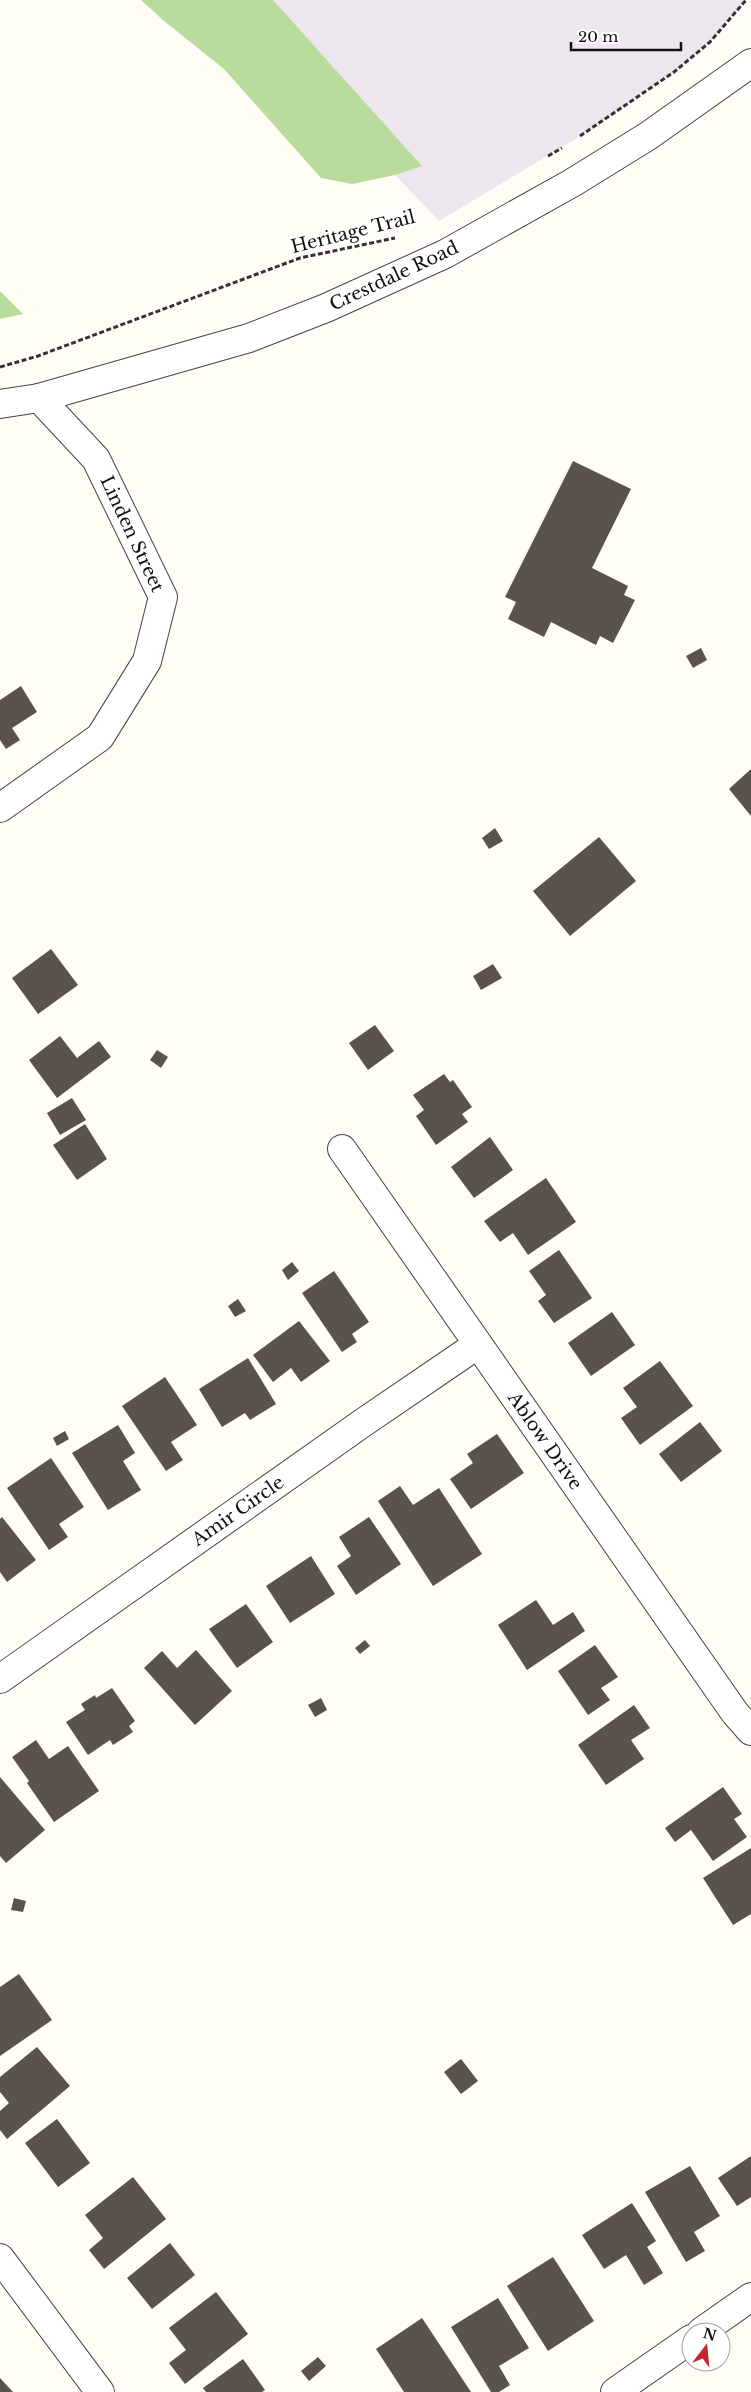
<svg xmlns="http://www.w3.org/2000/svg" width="751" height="2392" font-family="'Libre Baskerville',serif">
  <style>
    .industrial { fill: #eee6ef }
    .forest { fill: #b9dc9c }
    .building { fill: #5a524d }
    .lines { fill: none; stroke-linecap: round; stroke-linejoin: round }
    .minor-casing { stroke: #444; stroke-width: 30 }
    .tertiary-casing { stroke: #444; stroke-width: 30 }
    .path { stroke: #333; stroke-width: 3; stroke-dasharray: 5 2.5; stroke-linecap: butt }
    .minor { stroke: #fff; stroke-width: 28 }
    .tertiary { stroke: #fff; stroke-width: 28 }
    .labels { text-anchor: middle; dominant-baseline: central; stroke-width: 5; stroke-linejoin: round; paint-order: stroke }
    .street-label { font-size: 18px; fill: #111; stroke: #fff }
  </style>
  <rect width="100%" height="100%" fill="#fffdf5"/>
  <path class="industrial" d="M 228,0 L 746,0 L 710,42 L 674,72 L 577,138 L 439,221 Z"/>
  <g class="forest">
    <path d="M 141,0 L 273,0 L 422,166 L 395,175 L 352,184 L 321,178 L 224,69 L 164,21 Z"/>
    <path d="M 0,291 L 23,314 L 0,319 Z"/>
  </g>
  <g class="building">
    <path d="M 573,461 L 631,489 L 592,568 L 628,586 L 624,595 L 635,600 L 613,643 L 600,636 L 596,645 L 551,622 L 544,637 L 508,619 L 516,602 L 505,597 Z"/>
    <path d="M 701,648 L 707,660 L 693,668 L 686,656 Z"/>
    <path d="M 21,686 L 37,712 L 12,728 L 20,740 L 6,749 L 0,740 L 0,700 Z"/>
    <path d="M 751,769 L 751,816 L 729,789 Z"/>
    <path d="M 495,828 L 503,841 L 489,849 L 482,838 Z"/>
    <path d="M 599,837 L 636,881 L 570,936 L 533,891 Z"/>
    <path d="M 51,949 L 78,985 L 38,1014 L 12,978 Z"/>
    <path d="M 493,964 L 502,978 L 481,990 L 473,976 Z"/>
    <path d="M 375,1025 L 394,1051 L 368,1070 L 349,1043 Z"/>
    <path d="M 60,1036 L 77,1058 L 99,1041 L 111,1057 L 57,1098 L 29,1060 Z"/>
    <path d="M 157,1050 L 168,1057 L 161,1068 L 150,1060 Z"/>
    <path d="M 444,1074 L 450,1082 L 453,1080 L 472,1107 L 462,1114 L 468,1122 L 436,1145 L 416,1116 L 424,1110 L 413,1095 Z"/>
    <path d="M 72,1098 L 86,1120 L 60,1135 L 47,1113 Z"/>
    <path d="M 85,1124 L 107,1159 L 77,1180 L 53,1145 Z"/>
    <path d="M 490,1137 L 513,1170 L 474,1198 L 451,1167 Z"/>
    <path d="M 546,1178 L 576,1222 L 528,1255 L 513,1233 L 500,1242 L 484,1221 Z"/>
    <path d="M 559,1250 L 592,1298 L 554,1323 L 538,1301 L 546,1295 L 529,1271 Z"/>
    <path d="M 292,1262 L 299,1271 L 288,1280 L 282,1270 Z"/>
    <path d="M 334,1271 L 369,1322 L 352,1334 L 357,1342 L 342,1352 L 302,1293 Z"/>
    <path d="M 238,1299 L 246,1311 L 235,1317 L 228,1306 Z"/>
    <path d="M 612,1312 L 635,1345 L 591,1376 L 568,1343 Z"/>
    <path d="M 299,1321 L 330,1361 L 301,1382 L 291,1368 L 273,1382 L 253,1355 Z"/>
    <path d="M 248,1358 L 276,1404 L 250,1420 L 245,1413 L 222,1427 L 199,1389 Z"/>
    <path d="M 660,1361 L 693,1406 L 640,1445 L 621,1418 L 637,1407 L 623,1388 Z"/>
    <path d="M 165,1377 L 197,1425 L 171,1442 L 183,1460 L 166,1471 L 122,1406 Z"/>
    <path d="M 700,1422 L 722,1451 L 681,1482 L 659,1454 Z"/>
    <path d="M 118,1425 L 135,1453 L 123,1461 L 141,1490 L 108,1510 L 72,1453 Z"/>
    <path d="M 65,1431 L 69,1439 L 57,1446 L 53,1438 Z"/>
    <path d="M 497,1434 L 524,1473 L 471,1509 L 450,1479 L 473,1463 L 467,1454 Z"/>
    <path d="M 51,1458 L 84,1507 L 59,1524 L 68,1537 L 49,1550 L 7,1488 Z"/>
    <path d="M 400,1486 L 413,1505 L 439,1488 L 482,1554 L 433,1586 L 378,1501 Z"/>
    <path d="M 2,1517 L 36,1560 L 7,1582 L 0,1572 L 0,1519 Z"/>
    <path d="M 369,1517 L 401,1564 L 356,1595 L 337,1566 L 351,1556 L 339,1537 Z"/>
    <path d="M 311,1556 L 335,1594 L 290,1623 L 266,1586 Z"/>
    <path d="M 536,1600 L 553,1625 L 573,1612 L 585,1631 L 527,1670 L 498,1625 Z"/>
    <path d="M 246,1604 L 273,1642 L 237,1668 L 209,1629 Z"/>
    <path d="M 365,1640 L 370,1646 L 360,1654 L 355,1648 Z"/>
    <path d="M 595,1645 L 618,1677 L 601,1688 L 610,1700 L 588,1715 L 558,1671 Z"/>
    <path d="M 196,1650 L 232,1691 L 195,1725 L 144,1668 L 162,1651 L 177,1668 Z"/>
    <path d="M 112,1688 L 135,1721 L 129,1726 L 133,1732 L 113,1745 L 110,1740 L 88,1755 L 66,1722 L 85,1710 L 81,1704 L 95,1695 L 96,1698 Z"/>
    <path d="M 321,1698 L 327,1710 L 315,1717 L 308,1705 Z"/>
    <path d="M 634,1705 L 650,1728 L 631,1740 L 644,1759 L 606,1785 L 578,1745 Z"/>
    <path d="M 36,1740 L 49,1759 L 68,1746 L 99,1791 L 54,1822 L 27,1783 L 29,1781 L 12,1757 Z"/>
    <path d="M 0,1777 L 45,1830 L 6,1863 L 0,1856 Z"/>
    <path d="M 723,1787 L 742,1814 L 734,1819 L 747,1837 L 713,1861 L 691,1830 L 675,1842 L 665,1828 Z"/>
    <path d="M 751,1848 L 751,1914 L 733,1925 L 703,1878 Z"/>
    <path d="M 14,1898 L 26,1901 L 23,1912 L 11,1910 Z"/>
    <path d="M 19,1974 L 52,2020 L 0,2056 L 0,1987 Z"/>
    <path d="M 37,2047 L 70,2086 L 7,2139 L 0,2130 L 0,2111 L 9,2103 L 0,2092 L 0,2077 Z"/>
    <path d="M 461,2059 L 478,2081 L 461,2094 L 444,2072 Z"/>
    <path d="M 57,2119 L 90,2163 L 58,2187 L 25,2143 Z"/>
    <path d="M 751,2156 L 751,2197 L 737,2206 L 718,2178 Z"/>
    <path d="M 690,2166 L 720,2216 L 694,2232 L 705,2251 L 686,2262 L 645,2192 Z"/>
    <path d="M 133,2177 L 166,2219 L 104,2269 L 89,2250 L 103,2238 L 85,2215 Z"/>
    <path d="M 632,2203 L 656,2241 L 647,2247 L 663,2273 L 644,2285 L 626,2255 L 604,2269 L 582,2235 Z"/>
    <path d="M 170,2243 L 195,2275 L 152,2309 L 127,2278 Z"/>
    <path d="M 553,2257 L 594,2321 L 548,2351 L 507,2286 Z"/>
    <path d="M 216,2292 L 248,2334 L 185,2384 L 169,2363 L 186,2350 L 169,2328 Z"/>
    <path d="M 498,2298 L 529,2348 L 499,2366 L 510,2385 L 499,2392 L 491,2392 L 451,2327 Z"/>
    <path d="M 422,2318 L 471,2392 L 404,2392 L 376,2349 Z"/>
    <path d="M 318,2357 L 326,2366 L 309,2381 L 301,2371 Z"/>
    <path d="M 243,2359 L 265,2390 L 262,2392 L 206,2392 L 203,2388 Z"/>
    <path d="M 0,2378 L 13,2392 L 0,2392 Z"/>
  </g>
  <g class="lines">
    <g class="minor-casing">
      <g id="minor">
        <path d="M 0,808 L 100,737 L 147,661 L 163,597 L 96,459 L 39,398"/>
        <path d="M 342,1149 L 735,1713 L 751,1731"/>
        <path d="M 0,1679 L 364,1422 L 477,1345"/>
        <path d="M 0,2258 L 100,2392"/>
        <path d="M 701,2332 L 751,2297"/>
        <path d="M 615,2392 L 691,2339"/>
      </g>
    </g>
    <g class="tertiary-casing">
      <path id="tertiary" d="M 0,404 L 39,398 L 249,338 L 326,308 L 445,254 L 572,183 L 648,136 L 751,63"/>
    </g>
    <g class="path">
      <path d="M 580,136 L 674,72 L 710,42 L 746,0"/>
      <path d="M 548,156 L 562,148"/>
      <path d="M 0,367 L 38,356 L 300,258 L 395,238"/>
    </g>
    <use href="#minor" class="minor"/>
    <use href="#tertiary" class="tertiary"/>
  </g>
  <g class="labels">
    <g class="street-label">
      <text transform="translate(353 232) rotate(-14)">Heritage Trail</text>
      <text transform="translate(394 276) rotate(-25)">Crestdale Road</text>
      <text transform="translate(132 534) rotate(65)">Linden Street</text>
      <text transform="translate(545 1441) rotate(55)">Ablow Drive</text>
      <text transform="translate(238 1511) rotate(-35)">Amir Circle</text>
    </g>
  </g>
  <g transform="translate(706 2347) rotate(16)"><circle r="24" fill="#ffffff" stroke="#a0a0a0"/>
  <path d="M0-4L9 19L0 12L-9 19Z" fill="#c4262e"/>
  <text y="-8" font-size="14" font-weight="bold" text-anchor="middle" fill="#111111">N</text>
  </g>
  <path d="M571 42v8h110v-8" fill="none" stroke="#111111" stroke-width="2.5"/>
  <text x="578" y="42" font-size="15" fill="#111111" stroke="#ffffff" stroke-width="4" paint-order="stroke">20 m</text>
</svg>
